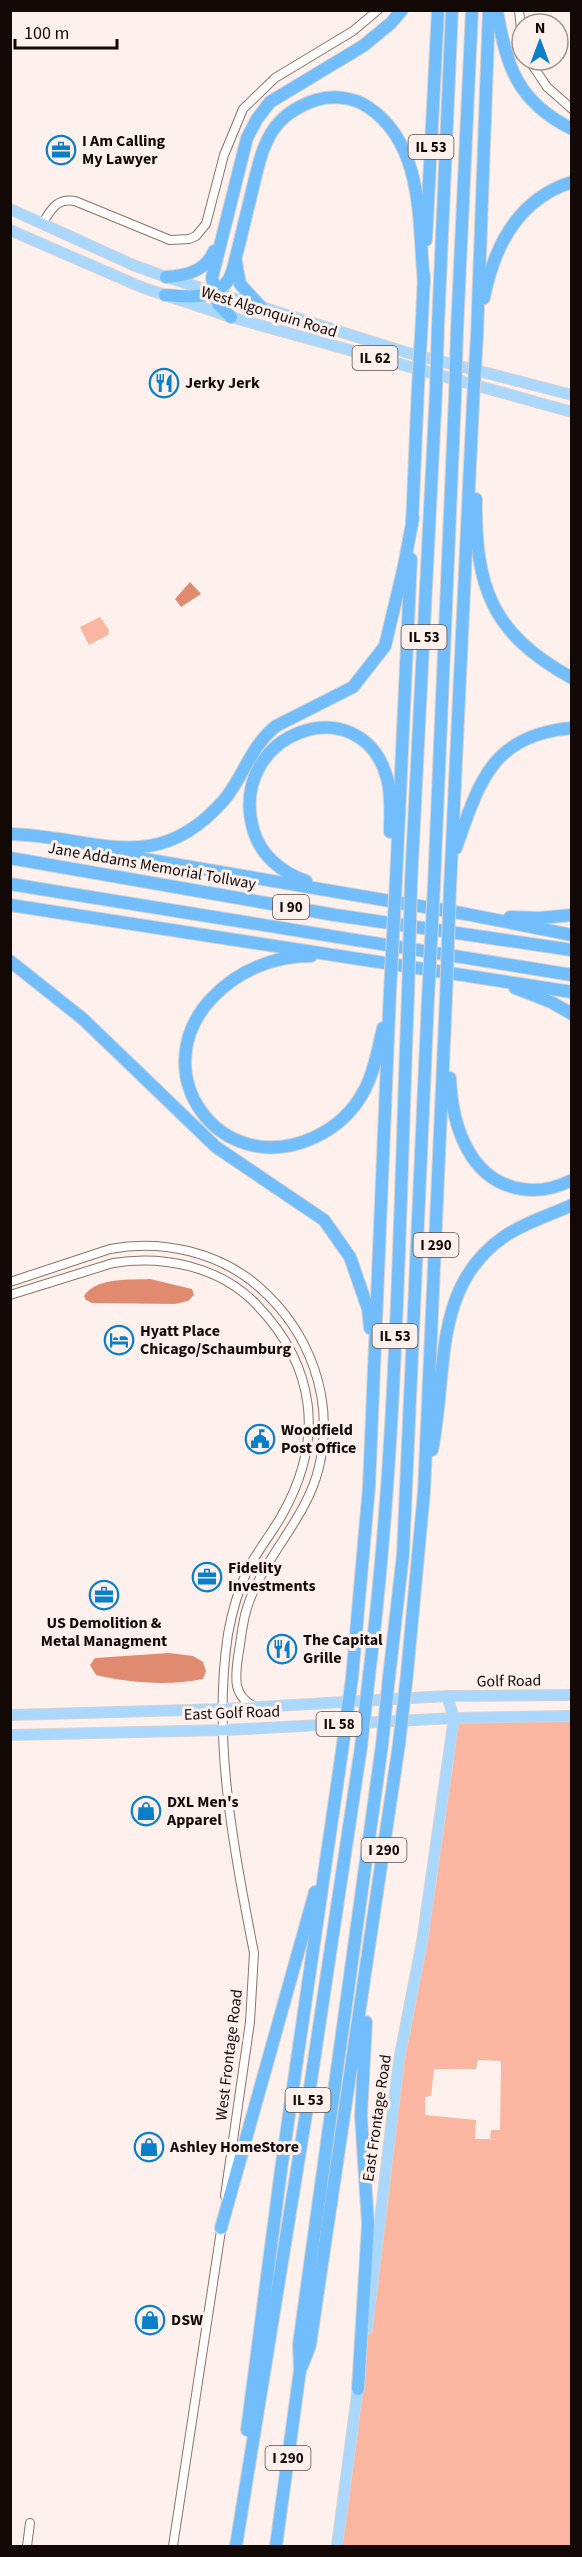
<svg xmlns="http://www.w3.org/2000/svg" width="582" height="2557" font-family="'Source Sans 3',sans-serif">
  <style>
    .green { fill: #fab6a0; fill-rule: evenodd }
    .water { fill: #e08b6f }
    .lines { fill: none; stroke-linecap: round; stroke-linejoin: round }
    .minor-casing { stroke: #8d7269; stroke-width: 10 }
    .major-casing { stroke: #d5d3d2; stroke-width: 12 }
    .highway-casing { stroke: #d5d3d2; stroke-width: 14 }
    .minor { stroke: #fff; stroke-width: 8 }
    .major { stroke: #aad7fd; stroke-width: 10 }
    .highway { stroke: #72bdfb; stroke-width: 12 }
    .highway-bridge-casing { stroke: #d5d3d2; stroke-width: 14; stroke-linecap: butt }
    .highway-bridge { stroke: #72bdfb; stroke-width: 12 }
    .labels { text-anchor: middle; dominant-baseline: central; stroke-width: 6; stroke-linejoin: round; paint-order: stroke }
    .shield { fill: #fef1ed; stroke: #5a4f4c; stroke-width: 1.5 }
    .shield-label { font-size: 15px; font-weight: bold; fill: #130907 }
    .poi-label { font-size: 16px; font-weight: bold; fill: #130907; stroke: #fef1ed; text-anchor: start }
    .street-label { font-size: 16px; fill: #130907; stroke: #fef1ed }
  </style>
  <rect width="100%" height="100%" fill="#fef1ed"/>
  <g class="green">
    <path d="M 100,617 L 109,630 L 108,635 L 89,645 L 80,627 Z"/>
    <path d="M 571,1716 L 571,2546 L 337,2546 L 386,2152 L 454,1718 ZM 478,2060 L 501,2061 L 500,2130 L 491,2130 L 490,2140 L 497,2139 L 475,2139 L 476,2120 L 425,2115 L 425,2097 L 431,2096 L 434,2069 L 476,2069 Z"/>
  </g>
  <g class="water">
    <path d="M 190,582 L 201,594 L 181,607 L 175,599 Z"/>
    <path d="M 150,1279 L 192,1289 L 194,1295 L 188,1301 L 175,1304 L 92,1303 L 86,1300 L 84,1296 C 96,1277 131,1280 150,1279 Z"/>
    <path d="M 169,1653 L 193,1656 L 203,1662 L 206,1671 L 203,1679 C 169,1686 130,1683 96,1675 L 90,1665 L 95,1658 Z"/>
  </g>
  <g class="lines">
    <g class="minor-casing">
      <g id="minor">
        <path d="M 519,10 L 522,39"/>
        <path d="M 529,60 L 547,87 L 572,109"/>
        <path d="M 42,224 C 51,210 56,198 75,201 L 170,240 L 189,239 L 196,236 L 206,224 L 224,155 L 243,109 L 275,78 L 353,31 L 378,10"/>
        <path d="M 10,1282 L 110,1249 C 162,1239 219,1252 259,1287 C 310,1332 335,1399 319,1467 C 307,1519 263,1557 247,1608 C 242,1623 241,1641 238,1657 C 235,1679 233,1696 255,1707"/>
        <path d="M 10,1295 L 113,1263 C 163,1255 219,1266 256,1304 C 316,1366 325,1439 282,1515 C 272,1533 258,1550 248,1569 C 239,1588 232,1612 228,1634 C 212,1739 234,1850 254,1953 L 250,2022 L 225,2196"/>
        <path d="M 27,2546 L 30,2523"/>
        <path d="M 173,2546 L 222,2224"/>
      </g>
    </g>
    <g class="major-casing">
      <g id="major">
        <path d="M 10,209 L 133,265 L 166,277 L 405,352 L 572,395"/>
        <path d="M 10,230 L 141,287 L 231,317 L 572,412"/>
        <path d="M 10,1715 L 224,1709 L 447,1696 L 572,1695"/>
        <path d="M 10,1735 L 225,1730 L 454,1718 L 572,1716"/>
        <path d="M 367,2329 L 399,2060 L 422,1942 L 454,1718 L 447,1696"/>
        <path d="M 337,2546 L 359,2380"/>
      </g>
    </g>
    <g class="highway-casing">
      <g id="highway">
        <path d="M 497,10 C 506,67 518,102 572,129"/>
        <path d="M 426,240 L 438,10"/>
        <path d="M 236,262 L 240,284 L 261,307"/>
        <path d="M 166,277 C 186,276 206,271 214,251"/>
        <path d="M 165,295 C 185,297 212,300 226,283 C 233,276 235,259 238,249 C 243,228 248,207 253,187 C 263,145 270,115 316,100 C 333,95 353,97 368,107 C 425,145 418,224 424,283"/>
        <path d="M 484,298 C 494,246 518,199 572,182"/>
        <path d="M 231,317 L 218,304 L 212,278 L 247,138 L 257,119 L 270,102 L 363,46 L 391,23 L 402,10"/>
        <path d="M 422,319 L 424,275"/>
        <path d="M 438,325 L 452,10"/>
        <path d="M 457,330 L 472,10"/>
        <path d="M 477,335 L 489,10"/>
        <path d="M 476,499 C 475,586 491,634 572,678"/>
        <path d="M 412,524 L 418,387"/>
        <path d="M 10,834 C 96,836 155,879 224,800 C 244,776 250,747 276,726 L 353,687 L 385,646 L 404,566 L 413,518"/>
        <path d="M 456,848 C 479,783 491,735 572,728"/>
        <path d="M 121,855 L 466,914 L 572,935"/>
        <path d="M 10,858 L 335,915 L 572,950"/>
        <path d="M 396,880 L 411,559"/>
        <path d="M 306,881 C 282,873 260,855 253,829 C 227,732 361,685 387,778 C 392,795 390,814 390,832"/>
        <path d="M 411,883 L 436,391"/>
        <path d="M 10,884 L 572,975"/>
        <path d="M 434,885 L 455,397"/>
        <path d="M 450,888 L 473,402"/>
        <path d="M 10,905 L 572,992"/>
        <path d="M 510,917 L 540,918 L 572,915"/>
        <path d="M 311,956 C 274,956 239,970 213,997 C 142,1070 218,1180 313,1138 C 335,1128 354,1111 365,1089 C 375,1070 378,1048 383,1028"/>
        <path d="M 10,961 L 83,1019 L 216,1147 L 324,1220 L 350,1257 L 368,1309 L 370,1328"/>
        <path d="M 515,988 L 551,1002 L 572,1014"/>
        <path d="M 450,1078 C 452,1125 469,1181 522,1189 C 539,1192 556,1188 572,1180"/>
        <path d="M 432,1450 C 448,1374 431,1286 505,1236 C 524,1223 550,1215 572,1205"/>
        <path d="M 407,1674 L 424,1492 L 446,998"/>
        <path d="M 369,1676 C 397,1451 399,1222 408,995"/>
        <path d="M 389,1677 L 403,1554 L 428,999"/>
        <path d="M 352,1678 L 369,1487 L 390,991"/>
        <path d="M 221,2228 L 315,1892"/>
        <path d="M 302,2366 L 310,2345 L 399,1744"/>
        <path d="M 358,2389 L 368,2224 L 361,2116 L 366,2022"/>
        <path d="M 247,2430 L 281,2170 L 342,1751"/>
        <path d="M 236,2546 L 306,2114 L 361,1747"/>
        <path d="M 276,2546 L 300,2370 L 299,2344 L 382,1745"/>
      </g>
    </g>
    <use href="#minor" class="minor"/>
    <use href="#major" class="major"/>
    <use href="#highway" class="highway"/>
    <g class="highway-bridge-casing">
      <g id="highway-bridge">
        <path d="M 418,387 L 422,319"/>
        <path d="M 436,391 L 438,325"/>
        <path d="M 455,397 L 457,330"/>
        <path d="M 473,402 L 477,335"/>
        <path d="M 390,991 L 396,880"/>
        <path d="M 408,995 L 411,883"/>
        <path d="M 446,998 L 450,888"/>
        <path d="M 428,999 L 434,885"/>
        <path d="M 399,1744 L 407,1674"/>
        <path d="M 382,1745 L 389,1677"/>
        <path d="M 361,1747 L 369,1676"/>
        <path d="M 342,1751 L 352,1678"/>
      </g>
    </g>
    <use href="#highway-bridge" class="highway-bridge"/>
  </g>
  <defs>
    <g id="office-ring" transform="scale(1.5)"><circle r="9.5" fill="#fef1ed" stroke="#0a7fc9" stroke-width="1.5"/><path d="M-6-3h4V-5.5h4V-3h4V5H-6ZM-1-4.5V-3h2v-1.5ZM-6 0V1H6V0Z" fill="#0a7fc9"/></g>
    <g id="restaurant-ring" transform="scale(1.5)"><circle r="9.5" fill="#fef1ed" stroke="#0a7fc9" stroke-width="1.5"/><path d="M-5-6h1v4h1v-4h1v4h1v-4h1v5L-1.5 .5V6h-2V.5L-5-1ZM5-6V6H3V1.5H1.5Q1.5-4 5-6Z" fill="#0a7fc9"/></g>
    <g id="hotel-ring" transform="scale(1.5)"><circle r="9.5" fill="#fef1ed" stroke="#0a7fc9" stroke-width="1.5"/><path d="M-6-4.5h1.5V1H6V5H4.5V3h-9V5H-6ZM-4 0a1.8 1.8 0 1 1 3.6 0ZM.5 0V-2.5h3Q6-2.5 6 0Z" fill="#0a7fc9"/></g>
    <g id="civic-ring" transform="scale(1.5)"><circle r="9.5" fill="#fef1ed" stroke="#0a7fc9" stroke-width="1.5"/><path d="M-.6-6.5H3V-4.5H.6V-3L4-1V1h2V6H-6V1h2V-1L-.6-3ZM-1.2 2.5V6h2.4V2.5Z" fill="#0a7fc9"/></g>
    <g id="shop-ring" transform="scale(1.5)"><circle r="9.5" fill="#fef1ed" stroke="#0a7fc9" stroke-width="1.5"/><path d="M-5-2.5h2.3a2.7 3.5 0 0 1 5.4 0H5L5.5 6h-11ZM-1.5-2.5h3a1.5 2.3 0 0 0-3 0Z" fill="#0a7fc9"/></g>
  </defs>
  <g fill-rule="evenodd">
    <use href="#office-ring" x="61" y="150"/>
    <use href="#restaurant-ring" x="164" y="383"/>
    <use href="#hotel-ring" x="119" y="1340"/>
    <use href="#civic-ring" x="260" y="1439"/>
    <use href="#office-ring" x="207" y="1577"/>
    <use href="#office-ring" x="104" y="1595"/>
    <use href="#restaurant-ring" x="282" y="1649"/>
    <use href="#shop-ring" x="146" y="1811"/>
    <use href="#shop-ring" x="149" y="2147"/>
    <use href="#shop-ring" x="150" y="2320"/>
  </g>
  <g class="labels">
    <g class="shield">
      <rect x="408.5" y="135" width="45" height="24" rx="4.5"/>
      <rect x="352.5" y="346" width="45" height="24" rx="4.5"/>
      <rect x="401.5" y="625" width="45" height="24" rx="4.5"/>
      <rect x="273" y="895" width="36" height="24" rx="4.5"/>
      <rect x="413.5" y="1233" width="45" height="24" rx="4.5"/>
      <rect x="372.5" y="1324" width="45" height="24" rx="4.5"/>
      <rect x="316.5" y="1712" width="45" height="24" rx="4.5"/>
      <rect x="361.5" y="1838" width="45" height="24" rx="4.5"/>
      <rect x="285.5" y="2088" width="45" height="24" rx="4.5"/>
      <rect x="265.5" y="2446" width="45" height="24" rx="4.5"/>
    </g>
    <g class="shield-label">
      <text x="431" y="147">IL 53</text>
      <text x="375" y="358">IL 62</text>
      <text x="424" y="637">IL 53</text>
      <text x="291" y="907">I 90</text>
      <text x="436" y="1245">I 290</text>
      <text x="395" y="1336">IL 53</text>
      <text x="339" y="1724">IL 58</text>
      <text x="384" y="1850">I 290</text>
      <text x="308" y="2100">IL 53</text>
      <text x="288" y="2458">I 290</text>
    </g>
    <g class="poi-label">
      <text x="82" y="141">I Am Calling<tspan x="82" dy="18">My Lawyer</tspan></text>
      <text x="185" y="383">Jerky Jerk</text>
      <text x="140" y="1331">Hyatt Place<tspan x="140" dy="18">Chicago/Schaumburg</tspan></text>
      <text x="281" y="1430">Woodfield<tspan x="281" dy="18">Post Office</tspan></text>
      <text x="228" y="1568">Fidelity<tspan x="228" dy="18">Investments</tspan></text>
      <text x="104" y="1623" text-anchor="middle">US Demolition &amp;<tspan x="104" dy="18">Metal Managment</tspan></text>
      <text x="303" y="1640">The Capital<tspan x="303" dy="18">Grille</tspan></text>
      <text x="167" y="1802">DXL Men's<tspan x="167" dy="18">Apparel</tspan></text>
      <text x="170" y="2147">Ashley HomeStore</text>
      <text x="171" y="2320">DSW</text>
    </g>
    <g class="street-label">
      <text transform="translate(269 312) rotate(17)">West Algonquin Road</text>
      <text transform="translate(152 866) rotate(10)">Jane Addams Memorial Tollway</text>
      <text transform="translate(509 1681) rotate(-1)">Golf Road</text>
      <text transform="translate(232 1713) rotate(-2)">East Golf Road</text>
      <text transform="translate(229 2055) rotate(-83)">West Frontage Road</text>
      <text transform="translate(377 2118) rotate(-82)">East Frontage Road</text>
    </g>
  </g>
  <rect width="582" height="2557" fill="none" stroke="#130907" stroke-width="24"/>
  <g transform="translate(540 42)"><circle r="28" fill="#fef1ed" stroke="#a09491" stroke-width="1.5"/>
  <path d="M0-4.5L10 22L0 15L-10 22Z" fill="#0a7fc9"/>
  <text y="-9" font-size="16" font-weight="bold" text-anchor="middle" fill="#130907">N</text>
  </g>
  <path d="M15 39v9h102v-9" fill="none" stroke="#130907" stroke-width="3"/>
  <text x="24" y="39" font-size="18" fill="#130907" stroke="#fef1ed" stroke-width="4.5" paint-order="stroke">100 m</text>
</svg>
